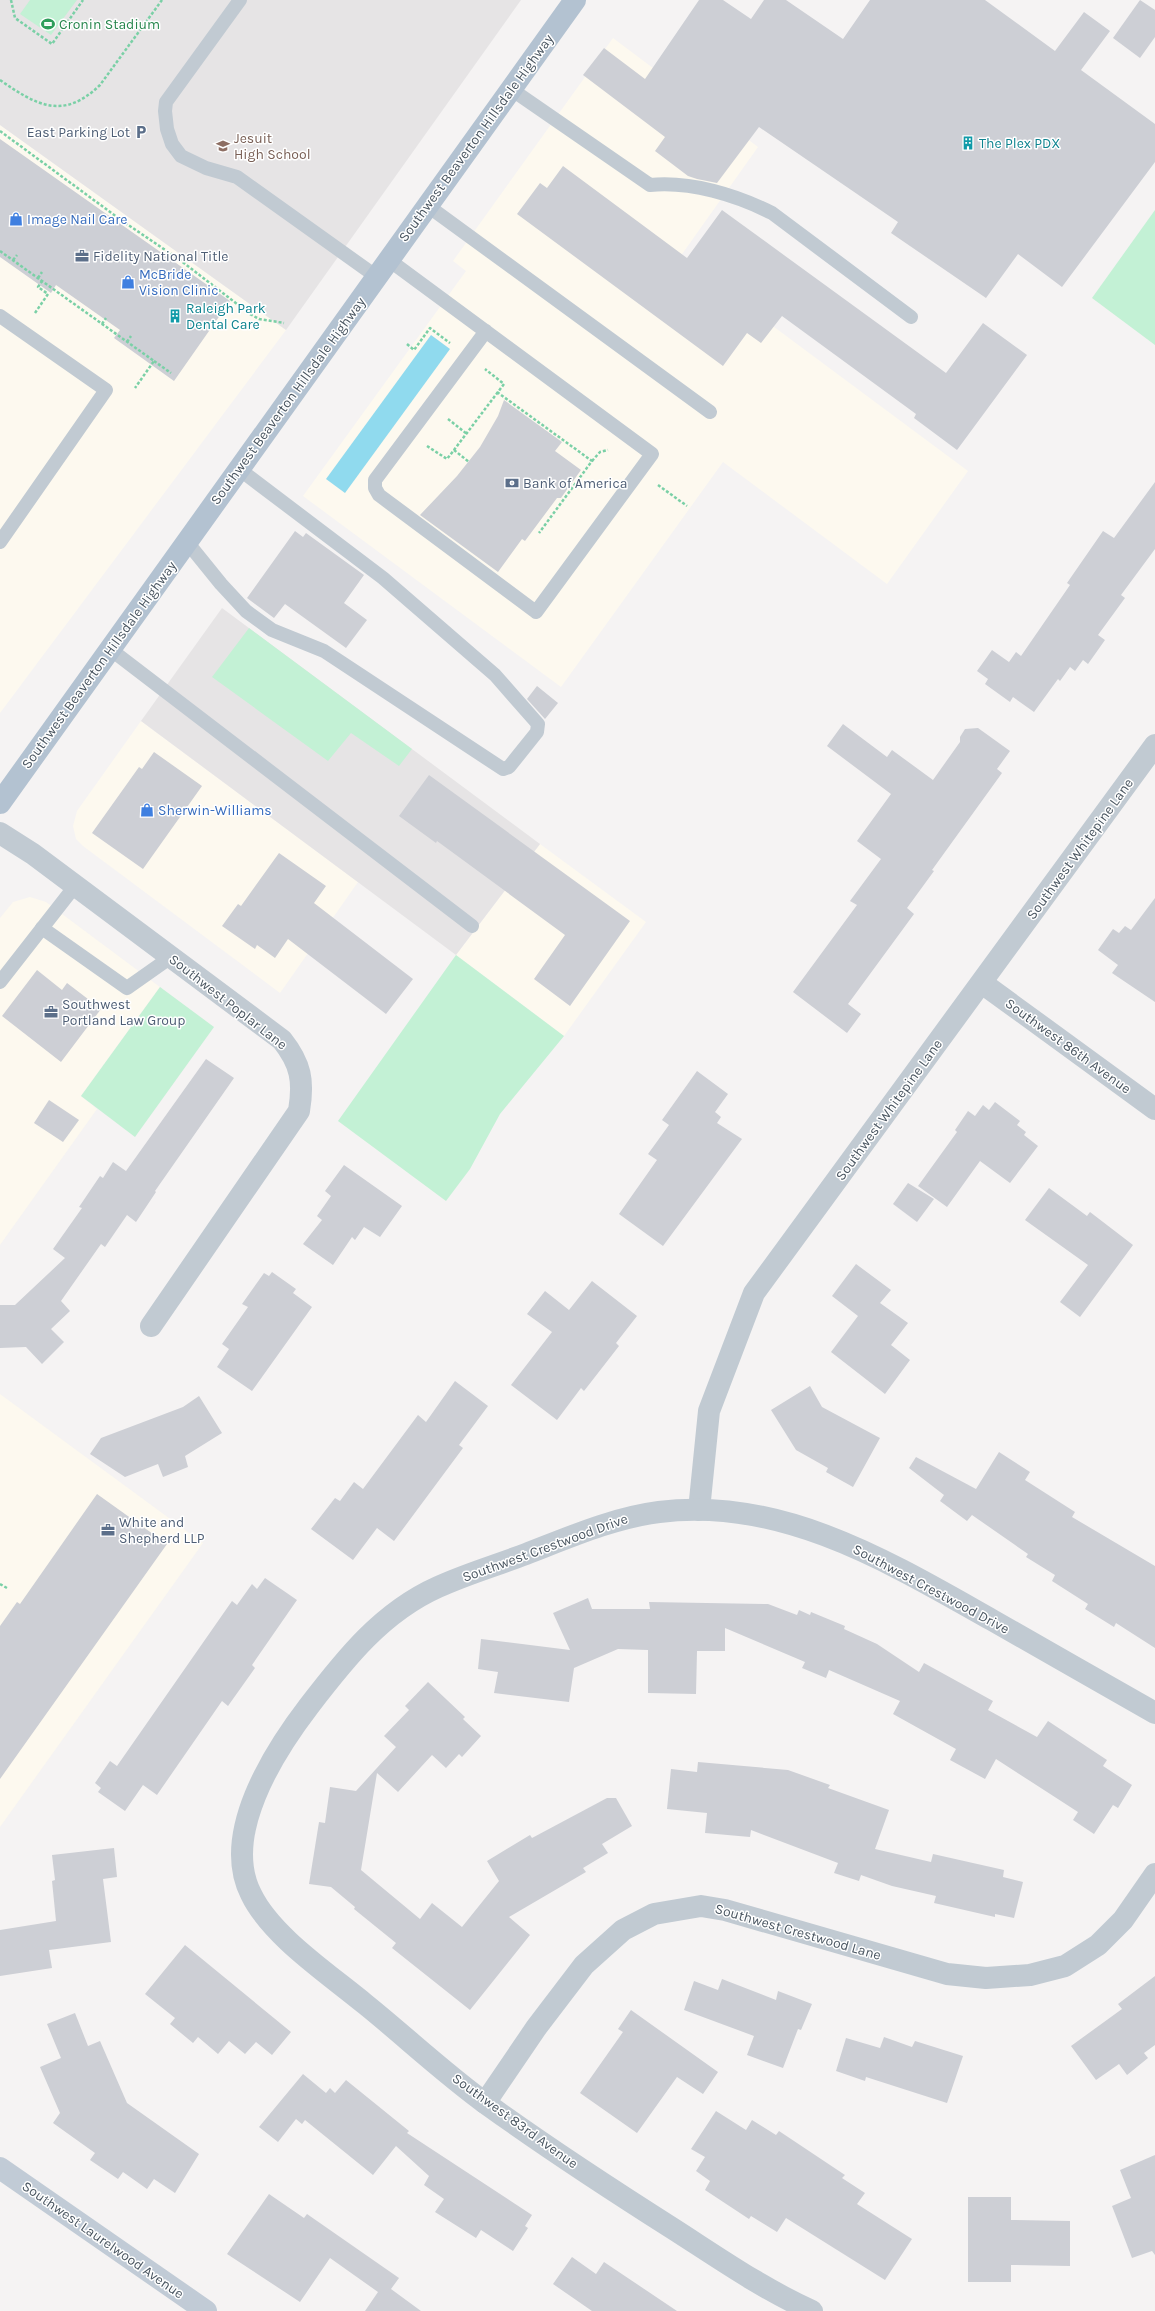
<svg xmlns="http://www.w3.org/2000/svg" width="1155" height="2311" font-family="Karla,sans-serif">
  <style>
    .commercial { fill: #fdf9ef }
    .education { fill: #e6e4e5 }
    .green { fill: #c3f1d5 }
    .water { fill: #90daee }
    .building { fill: #cdcfd5 }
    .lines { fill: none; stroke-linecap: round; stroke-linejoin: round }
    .path { stroke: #7ad0a6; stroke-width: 2.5; stroke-dasharray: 3 2; stroke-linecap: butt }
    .lane { stroke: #c1cad2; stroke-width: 14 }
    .street { stroke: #c1cad2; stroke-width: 22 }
    .secondary { stroke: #c1cbd6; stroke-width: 22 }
    .primary { stroke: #b3c2d1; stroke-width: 22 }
    .labels { text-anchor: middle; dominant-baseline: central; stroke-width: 3; stroke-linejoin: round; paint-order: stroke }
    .leisure-label { font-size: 14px; fill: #27864d; stroke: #fff; text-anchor: start }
    .service-label { font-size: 14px; fill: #4e5e75; stroke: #fff; text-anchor: start }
    .education-label { font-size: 14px; fill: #785e54; stroke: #fff; text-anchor: start }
    .street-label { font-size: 14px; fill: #4a5661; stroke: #fff }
    .culture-label { font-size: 14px; fill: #0d838f; stroke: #fff; text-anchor: start }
    .shop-label { font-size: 14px; fill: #366cbe; stroke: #fff; text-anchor: start }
  </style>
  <rect width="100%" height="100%" fill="#f5f3f3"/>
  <g class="commercial">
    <path d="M 613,38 L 758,147 L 680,257 L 968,471 L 887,584 L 723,462 L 561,687 L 303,496 L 466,271 L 453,261 Z"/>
    <path d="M 0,125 L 286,330 L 0,713 Z"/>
    <path d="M 141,721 L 358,882 L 280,993 L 83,846 L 76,839 L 73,826 L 77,811 Z"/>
    <path d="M 540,844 L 646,922 L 564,1036 L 456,955 Z"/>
    <path d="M 30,897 L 46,902 L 160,987 L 81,1096 L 97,1109 L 0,1245 L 0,918 L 13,902 Z"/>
    <path d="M 0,1394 L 203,1543 L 0,1827 Z"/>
  </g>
  <g class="education">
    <path d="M 0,0 L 521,0 L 286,330 L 0,125 Z"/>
    <path d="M 222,608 L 540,844 L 456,955 L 141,721 Z"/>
  </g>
  <g class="green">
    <path d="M 30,0 L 77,0 L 51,35 L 20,14 Z"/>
    <path d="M 1155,210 L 1155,345 L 1092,298 Z"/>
    <path d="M 249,628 L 412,749 L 399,766 L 351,733 L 328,761 L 212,677 Z"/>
    <path d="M 456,955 L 564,1036 L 500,1114 L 470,1169 L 446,1201 L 338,1121 Z"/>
    <path d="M 160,987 L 214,1027 L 135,1137 L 81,1096 Z"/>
  </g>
  <path class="water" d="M 431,335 L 450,349 L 345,493 L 326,479 Z"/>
  <g class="building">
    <path d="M 699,0 L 723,0 L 751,19 L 764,0 L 786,0 L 843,39 L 870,0 L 985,0 L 1055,51 L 1084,12 L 1110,31 L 1081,70 L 1155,124 L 1155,162 L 1062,287 L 1018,254 L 986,298 L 891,233 L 898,222 L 759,127 L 717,183 L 697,179 L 688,176 L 655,151 L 665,137 L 583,75 L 604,48 L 645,79 Z"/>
    <path d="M 1140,0 L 1155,10 L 1155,37 L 1140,58 L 1113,38 Z"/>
    <path d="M 0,139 L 230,301 L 174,381 L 114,338 L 120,330 L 56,285 L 51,293 L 0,257 Z"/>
    <path d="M 563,166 L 687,258 L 722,210 L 946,373 L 983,323 L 1027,355 L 957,450 L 914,418 L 916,414 L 782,316 L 761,343 L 747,333 L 723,366 L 517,214 L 540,183 L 547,188 Z"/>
    <path d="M 504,400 L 562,442 L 555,451 L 581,470 L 561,498 L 557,498 L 525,541 L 522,539 L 498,572 L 420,515 L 457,476 L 480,447 L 498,416 Z"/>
    <path d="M 1155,482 L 1155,549 L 1121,595 L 1125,598 L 1098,635 L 1105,640 L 1088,664 L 1083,660 L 1075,671 L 1070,667 L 1060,681 L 1058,679 L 1034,712 L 1013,697 L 1010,702 L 985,684 L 988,679 L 977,671 L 992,650 L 1009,662 L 1016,652 L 1021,656 L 1070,585 L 1067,583 L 1103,531 L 1114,538 Z"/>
    <path d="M 295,531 L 303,537 L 306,533 L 364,575 L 344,603 L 367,620 L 346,648 L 285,604 L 274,618 L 247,598 Z"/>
    <path d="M 537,686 L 558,703 L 545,719 L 527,699 Z"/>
    <path d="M 843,724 L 887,757 L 892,750 L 933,780 L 960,742 L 960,737 L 965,729 L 978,728 L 1010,751 L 997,769 L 1002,773 L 932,870 L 934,871 L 907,908 L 914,914 L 848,1004 L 861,1014 L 847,1033 L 793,992 L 857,905 L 850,901 L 881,859 L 857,841 L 891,794 L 827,746 Z"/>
    <path d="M 154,752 L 202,786 L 143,869 L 92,833 L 139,767 L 142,769 Z"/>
    <path d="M 429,775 L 630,921 L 570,1006 L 534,979 L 565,935 L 437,841 L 436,843 L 399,816 Z"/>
    <path d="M 279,853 L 326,886 L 314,903 L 413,979 L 386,1014 L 288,939 L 275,958 L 257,945 L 255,949 L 222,926 L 238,904 L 241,906 Z"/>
    <path d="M 1155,898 L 1155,1002 L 1112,973 L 1118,965 L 1098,950 L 1113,929 L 1119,933 L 1125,926 L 1131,930 Z"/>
    <path d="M 37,970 L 62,990 L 67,983 L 101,1009 L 61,1062 L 2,1016 Z"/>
    <path d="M 206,1059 L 234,1078 L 155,1191 L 156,1192 L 136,1222 L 127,1215 L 105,1247 L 101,1244 L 61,1301 L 70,1311 L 51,1329 L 64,1342 L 42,1364 L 26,1347 L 0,1348 L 0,1305 L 15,1305 L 65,1258 L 53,1249 L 82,1208 L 79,1207 L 100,1176 L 103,1178 L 113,1162 L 126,1171 Z"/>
    <path d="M 697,1071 L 728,1094 L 715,1112 L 721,1117 L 717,1123 L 742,1139 L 663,1246 L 619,1214 L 657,1160 L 648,1154 L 669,1125 L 662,1120 Z"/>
    <path d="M 49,1100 L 79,1120 L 63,1142 L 34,1123 Z"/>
    <path d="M 995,1102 L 1020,1121 L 1017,1125 L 1026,1132 L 1024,1135 L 1038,1146 L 1010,1183 L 980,1161 L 947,1207 L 918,1186 L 957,1132 L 955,1130 L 968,1111 L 975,1116 L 983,1105 L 989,1110 Z"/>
    <path d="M 344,1165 L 402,1206 L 380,1237 L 364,1227 L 355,1240 L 352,1237 L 333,1265 L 303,1244 L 322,1220 L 317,1216 L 331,1196 L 325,1191 Z"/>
    <path d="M 908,1183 L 934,1199 L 917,1222 L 893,1204 Z"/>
    <path d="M 1049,1188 L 1087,1216 L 1090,1212 L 1133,1245 L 1080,1317 L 1060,1302 L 1088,1265 L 1025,1220 Z"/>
    <path d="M 856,1264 L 891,1290 L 880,1303 L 908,1323 L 891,1345 L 910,1360 L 885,1394 L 831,1352 L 858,1316 L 832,1296 Z"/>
    <path d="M 272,1272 L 296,1289 L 293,1293 L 312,1307 L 252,1391 L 217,1367 L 229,1349 L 222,1344 L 248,1307 L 242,1304 L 264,1273 L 269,1276 Z"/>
    <path d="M 592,1281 L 637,1316 L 616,1343 L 619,1346 L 584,1391 L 581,1388 L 557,1420 L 511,1385 L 552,1332 L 527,1314 L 545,1291 L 569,1310 Z"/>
    <path d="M 455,1381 L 488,1406 L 459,1445 L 463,1448 L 394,1541 L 377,1528 L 353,1560 L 311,1529 L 335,1498 L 340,1501 L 354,1482 L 363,1489 L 418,1415 L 426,1422 Z"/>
    <path d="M 810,1386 L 822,1407 L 880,1438 L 853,1487 L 826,1472 L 828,1468 L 796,1450 L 771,1410 Z"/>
    <path d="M 199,1396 L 222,1433 L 185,1456 L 188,1467 L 163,1477 L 158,1464 L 125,1477 L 90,1454 L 101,1438 L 183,1407 Z"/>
    <path d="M 999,1452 L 1030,1472 L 1025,1480 L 1075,1512 L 1072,1517 L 1155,1566 L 1155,1648 L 1116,1623 L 1114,1627 L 1085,1609 L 1088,1604 L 1052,1581 L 1055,1575 L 1026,1557 L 1028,1554 L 972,1515 L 967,1521 L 940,1501 L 944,1495 L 909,1468 L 916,1457 L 976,1489 Z"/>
    <path d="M 97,1494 L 167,1544 L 0,1779 L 0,1626 L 17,1602 L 20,1604 Z"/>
    <path d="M 265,1578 L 297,1600 L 252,1665 L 255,1668 L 228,1706 L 222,1701 L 157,1795 L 143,1785 L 125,1811 L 98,1792 L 101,1788 L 95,1783 L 110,1761 L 117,1766 L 232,1601 L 237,1605 L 252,1584 L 257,1589 Z"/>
    <path d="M 588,1598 L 592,1609 L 650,1609 L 649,1602 L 768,1604 L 797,1615 L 799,1610 L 810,1615 L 811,1612 L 845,1626 L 844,1629 L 877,1644 L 919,1672 L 924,1663 L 993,1701 L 988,1710 L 1037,1737 L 1048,1721 L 1107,1760 L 1103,1766 L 1132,1785 L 1118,1808 L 1113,1805 L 1094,1834 L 1073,1820 L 1078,1812 L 996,1759 L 985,1779 L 950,1760 L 956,1749 L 893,1714 L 900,1701 L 829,1670 L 826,1678 L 802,1668 L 805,1662 L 725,1628 L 725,1651 L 697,1651 L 696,1694 L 648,1693 L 648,1650 L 618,1649 L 574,1668 L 569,1702 L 494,1693 L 498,1672 L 478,1669 L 481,1639 L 570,1650 L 553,1613 Z"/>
    <path d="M 428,1682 L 465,1717 L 463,1719 L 481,1736 L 462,1757 L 459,1754 L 446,1768 L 432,1755 L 398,1792 L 377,1773 L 361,1870 L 420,1919 L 432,1903 L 462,1927 L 499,1881 L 487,1861 L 530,1835 L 532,1838 L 607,1798 L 616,1798 L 632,1826 L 602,1844 L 608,1853 L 583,1868 L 586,1872 L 509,1917 L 530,1935 L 470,2010 L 392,1948 L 396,1943 L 354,1909 L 355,1907 L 331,1887 L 309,1884 L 319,1822 L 325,1823 L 330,1787 L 356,1791 L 396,1747 L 384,1736 L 409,1710 L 405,1706 Z"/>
    <path d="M 698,1762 L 788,1770 L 830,1785 L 828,1788 L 889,1810 L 875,1849 L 931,1862 L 933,1854 L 1004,1870 L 1003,1877 L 1023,1882 L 1014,1918 L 995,1914 L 995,1917 L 934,1903 L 936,1896 L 892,1886 L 861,1875 L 859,1881 L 834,1873 L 838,1863 L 751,1830 L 750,1837 L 705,1833 L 707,1813 L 667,1809 L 671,1769 L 697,1772 Z"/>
    <path d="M 114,1848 L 117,1877 L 103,1879 L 111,1942 L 49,1950 L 52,1968 L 0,1976 L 0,1930 L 56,1921 L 52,1881 L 55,1880 L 52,1855 Z"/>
    <path d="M 185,1945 L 291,2032 L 272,2055 L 256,2042 L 245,2054 L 229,2041 L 218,2054 L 198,2037 L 193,2043 L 170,2024 L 175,2018 L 145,1994 Z"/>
    <path d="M 1155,1976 L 1155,2045 L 1144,2053 L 1148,2058 L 1127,2075 L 1119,2064 L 1096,2080 L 1071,2046 L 1122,2009 L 1118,2004 Z"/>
    <path d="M 722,1979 L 776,2000 L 778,1991 L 812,2004 L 801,2030 L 798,2029 L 783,2068 L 747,2055 L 754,2036 L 684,2010 L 694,1981 L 718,1990 Z"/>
    <path d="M 631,2010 L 718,2072 L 703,2094 L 677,2077 L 637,2133 L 580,2093 L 623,2032 L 618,2029 Z"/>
    <path d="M 75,2013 L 88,2046 L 100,2041 L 127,2103 L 199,2154 L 175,2193 L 154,2179 L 147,2189 L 123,2172 L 118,2179 L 90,2160 L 95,2153 L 53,2123 L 60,2113 L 40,2067 L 61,2058 L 47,2024 Z"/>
    <path d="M 884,2037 L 912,2047 L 915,2041 L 963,2056 L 947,2103 L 866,2077 L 865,2081 L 836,2071 L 846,2038 L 880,2048 Z"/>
    <path d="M 303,2074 L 326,2093 L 330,2088 L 335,2093 L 346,2080 L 409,2131 L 407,2133 L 532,2215 L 525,2226 L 528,2228 L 513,2251 L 481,2230 L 476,2238 L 435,2212 L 444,2199 L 424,2185 L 429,2176 L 396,2146 L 373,2175 L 305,2120 L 302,2124 L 296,2119 L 278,2142 L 259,2127 Z"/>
    <path d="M 716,2111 L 746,2130 L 752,2120 L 776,2135 L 779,2131 L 845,2175 L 842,2178 L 865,2193 L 857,2204 L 912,2239 L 885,2280 L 786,2218 L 777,2232 L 751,2216 L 749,2219 L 705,2190 L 710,2181 L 696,2171 L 705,2157 L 691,2149 Z"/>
    <path d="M 1155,2155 L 1155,2255 L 1152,2251 L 1132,2258 L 1112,2206 L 1131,2198 L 1120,2170 Z"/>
    <path d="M 269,2194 L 304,2218 L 307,2214 L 399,2278 L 391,2289 L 421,2311 L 365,2311 L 378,2292 L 330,2258 L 300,2302 L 227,2254 Z"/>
    <path d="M 968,2197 L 1011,2197 L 1011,2220 L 1070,2221 L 1070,2266 L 1011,2265 L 1011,2282 L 968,2282 Z"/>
    <path d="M 572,2257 L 596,2274 L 604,2262 L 677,2311 L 592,2311 L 553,2284 Z"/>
  </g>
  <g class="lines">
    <g class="path">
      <path d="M 11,0 L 15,18 L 52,44 L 83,0"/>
      <path d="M 0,80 C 36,105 63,121 100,85 L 162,0"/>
      <path d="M 0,131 L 121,220 L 180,260 L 250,314 L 259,319 L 284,323"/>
      <path d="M 0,251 L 154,361 L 135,388"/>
      <path d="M 13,260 L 17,255"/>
      <path d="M 38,278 L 42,272"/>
      <path d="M 35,313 L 48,294 L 38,287 L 42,281"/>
      <path d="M 102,324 L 106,318"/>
      <path d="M 127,342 L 131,336"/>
      <path d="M 407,344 L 414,350 L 430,328 L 450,343"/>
      <path d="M 154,361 L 171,373"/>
      <path d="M 497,392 L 592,461 L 539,533"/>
      <path d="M 448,419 L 467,434"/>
      <path d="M 427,446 L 447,459 L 454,450 L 504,384 L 485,369"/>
      <path d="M 454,450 L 469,462"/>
      <path d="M 592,461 L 600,452 L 608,450"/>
      <path d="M 658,485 L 687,506"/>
      <path d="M 0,1584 L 7,1588"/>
    </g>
    <g class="lane">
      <path d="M 240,0 L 166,102 L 165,111 L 167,129 L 172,144 L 181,156 L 206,168 L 237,177 L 377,277"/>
      <path d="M 511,89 L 650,185 C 691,181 736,195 772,213 L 911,317"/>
      <path d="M 428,206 L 710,412"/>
      <path d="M 389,260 L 652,454 L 536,612 L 379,495 L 375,488 L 375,480 L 486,331"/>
      <path d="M 0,316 L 106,390 L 0,542"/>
      <path d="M 187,542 L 221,584 L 246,611 L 272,630 L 324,651 L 503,769 L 509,767 L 537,732 L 538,724 L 495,675 L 383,578 L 239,469"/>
      <path d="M 110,649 L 472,926"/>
      <path d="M 42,928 L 127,988 L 171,957"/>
      <path d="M 0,982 L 75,886"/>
    </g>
    <g class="street">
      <path d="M 0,833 L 33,854 L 282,1040 C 301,1064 304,1081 299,1111 L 151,1326"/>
      <path d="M 982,983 L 1155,1109"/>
      <path d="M 699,1510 L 709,1411 L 754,1293 L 1155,745"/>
      <path d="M 485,2103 L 536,2028 L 584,1965 L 623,1930 L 654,1914 L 701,1906 L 725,1910 L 947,1974 L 986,1978 L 1030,1975 L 1065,1966 L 1098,1945 L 1123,1920 L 1155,1874"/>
      <path d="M 812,2311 C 763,2289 720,2259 675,2230 C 612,2190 549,2149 488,2105 C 445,2074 406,2037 365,2004 C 329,1974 271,1936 251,1894 C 221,1835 273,1753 309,1706 C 345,1659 382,1612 438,1587 C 466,1574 497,1565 526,1554 C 570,1537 613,1518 659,1512 C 781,1496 891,1563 992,1620 C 1046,1651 1101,1682 1155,1713"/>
    </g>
    <path class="secondary" d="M 0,2168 L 206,2311"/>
    <path class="primary" d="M 0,803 L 575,0"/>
  </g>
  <defs>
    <g id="stadium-bare" transform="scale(1.08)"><path d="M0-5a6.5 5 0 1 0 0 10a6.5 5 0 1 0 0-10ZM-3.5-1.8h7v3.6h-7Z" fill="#2e9e5b" stroke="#fff" stroke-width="2.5" paint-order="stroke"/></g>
    <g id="parking-bare" transform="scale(1.08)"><path d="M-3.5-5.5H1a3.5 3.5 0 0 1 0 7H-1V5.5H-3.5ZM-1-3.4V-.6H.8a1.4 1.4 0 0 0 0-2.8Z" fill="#5c6f8a" stroke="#fff" stroke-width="2.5" paint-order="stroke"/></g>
    <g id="building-bare" transform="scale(1.08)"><path d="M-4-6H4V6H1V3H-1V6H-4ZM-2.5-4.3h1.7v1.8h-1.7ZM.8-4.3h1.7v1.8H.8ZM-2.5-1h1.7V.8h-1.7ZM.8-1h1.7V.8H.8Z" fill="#0f9aa8" stroke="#fff" stroke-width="2.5" paint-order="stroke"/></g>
    <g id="school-bare" transform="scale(1.08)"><path d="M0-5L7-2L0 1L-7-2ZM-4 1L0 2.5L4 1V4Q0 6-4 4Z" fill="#8d6e63" stroke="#fff" stroke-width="2.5" paint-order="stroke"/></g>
    <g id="shop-bare" transform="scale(1.08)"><path d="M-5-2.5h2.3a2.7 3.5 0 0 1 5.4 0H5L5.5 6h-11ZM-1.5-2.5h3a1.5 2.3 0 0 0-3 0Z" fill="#3f7fe0" stroke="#fff" stroke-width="2.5" paint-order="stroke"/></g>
    <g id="office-bare" transform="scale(1.08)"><path d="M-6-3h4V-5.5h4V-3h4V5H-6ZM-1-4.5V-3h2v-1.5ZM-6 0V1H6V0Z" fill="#5c6f8a" stroke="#fff" stroke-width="2.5" paint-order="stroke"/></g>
    <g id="bank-bare" transform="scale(1.08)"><path d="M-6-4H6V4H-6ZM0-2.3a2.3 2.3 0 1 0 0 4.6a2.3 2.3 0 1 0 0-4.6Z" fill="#5c6f8a" stroke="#fff" stroke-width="2.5" paint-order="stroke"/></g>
  </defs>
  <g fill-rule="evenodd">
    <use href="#stadium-bare" x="48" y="24"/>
    <use href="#parking-bare" x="141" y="132"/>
    <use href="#building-bare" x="968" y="143"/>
    <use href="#school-bare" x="223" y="146"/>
    <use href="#shop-bare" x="16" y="219"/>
    <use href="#office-bare" x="82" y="256"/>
    <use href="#shop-bare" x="128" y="282"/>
    <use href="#building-bare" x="175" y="316"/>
    <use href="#bank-bare" x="512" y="483"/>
    <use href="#shop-bare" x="147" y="810"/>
    <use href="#office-bare" x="51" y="1012"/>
    <use href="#office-bare" x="108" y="1530"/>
  </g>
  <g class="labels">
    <g class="leisure-label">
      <text x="59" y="24">Cronin Stadium</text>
    </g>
    <g class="service-label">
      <text x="130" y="132" text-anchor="end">East Parking Lot</text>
      <text x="93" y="256">Fidelity National Title</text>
      <text x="523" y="483">Bank of America</text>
      <text x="62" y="1004">Southwest<tspan x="62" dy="16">Portland Law Group</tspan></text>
      <text x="119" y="1522">White and<tspan x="119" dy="16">Shepherd LLP</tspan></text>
    </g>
    <g class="education-label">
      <text x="234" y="138">Jesuit<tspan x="234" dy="16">High School</tspan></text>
    </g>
    <g class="street-label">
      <text transform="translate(476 138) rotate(-54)">Southwest Beaverton Hillsdale Highway</text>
      <text transform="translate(288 401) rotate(-54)">Southwest Beaverton Hillsdale Highway</text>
      <text transform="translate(99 665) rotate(-54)">Southwest Beaverton Hillsdale Highway</text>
      <text transform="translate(1080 849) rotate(-54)">Southwest Whitepine Lane</text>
      <text transform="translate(228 1002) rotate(38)">Southwest Poplar Lane</text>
      <text transform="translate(1068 1046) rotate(36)">Southwest 86th Avenue</text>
      <text transform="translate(889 1110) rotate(-54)">Southwest Whitepine Lane</text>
      <text transform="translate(545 1548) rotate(-20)">Southwest Crestwood Drive</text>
      <text transform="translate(931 1589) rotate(28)">Southwest Crestwood Drive</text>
      <text transform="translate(798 1932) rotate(16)">Southwest Crestwood Lane</text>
      <text transform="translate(515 2121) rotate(36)">Southwest 83rd Avenue</text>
      <text transform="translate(103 2240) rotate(35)">Southwest Laurelwood Avenue</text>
    </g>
    <g class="culture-label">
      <text x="979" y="143">The Plex PDX</text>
      <text x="186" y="308">Raleigh Park<tspan x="186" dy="16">Dental Care</tspan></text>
    </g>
    <g class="shop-label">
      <text x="27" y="219">Image Nail Care</text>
      <text x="139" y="274">McBride<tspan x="139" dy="16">Vision Clinic</tspan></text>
      <text x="158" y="810">Sherwin-Williams</text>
    </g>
  </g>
</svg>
